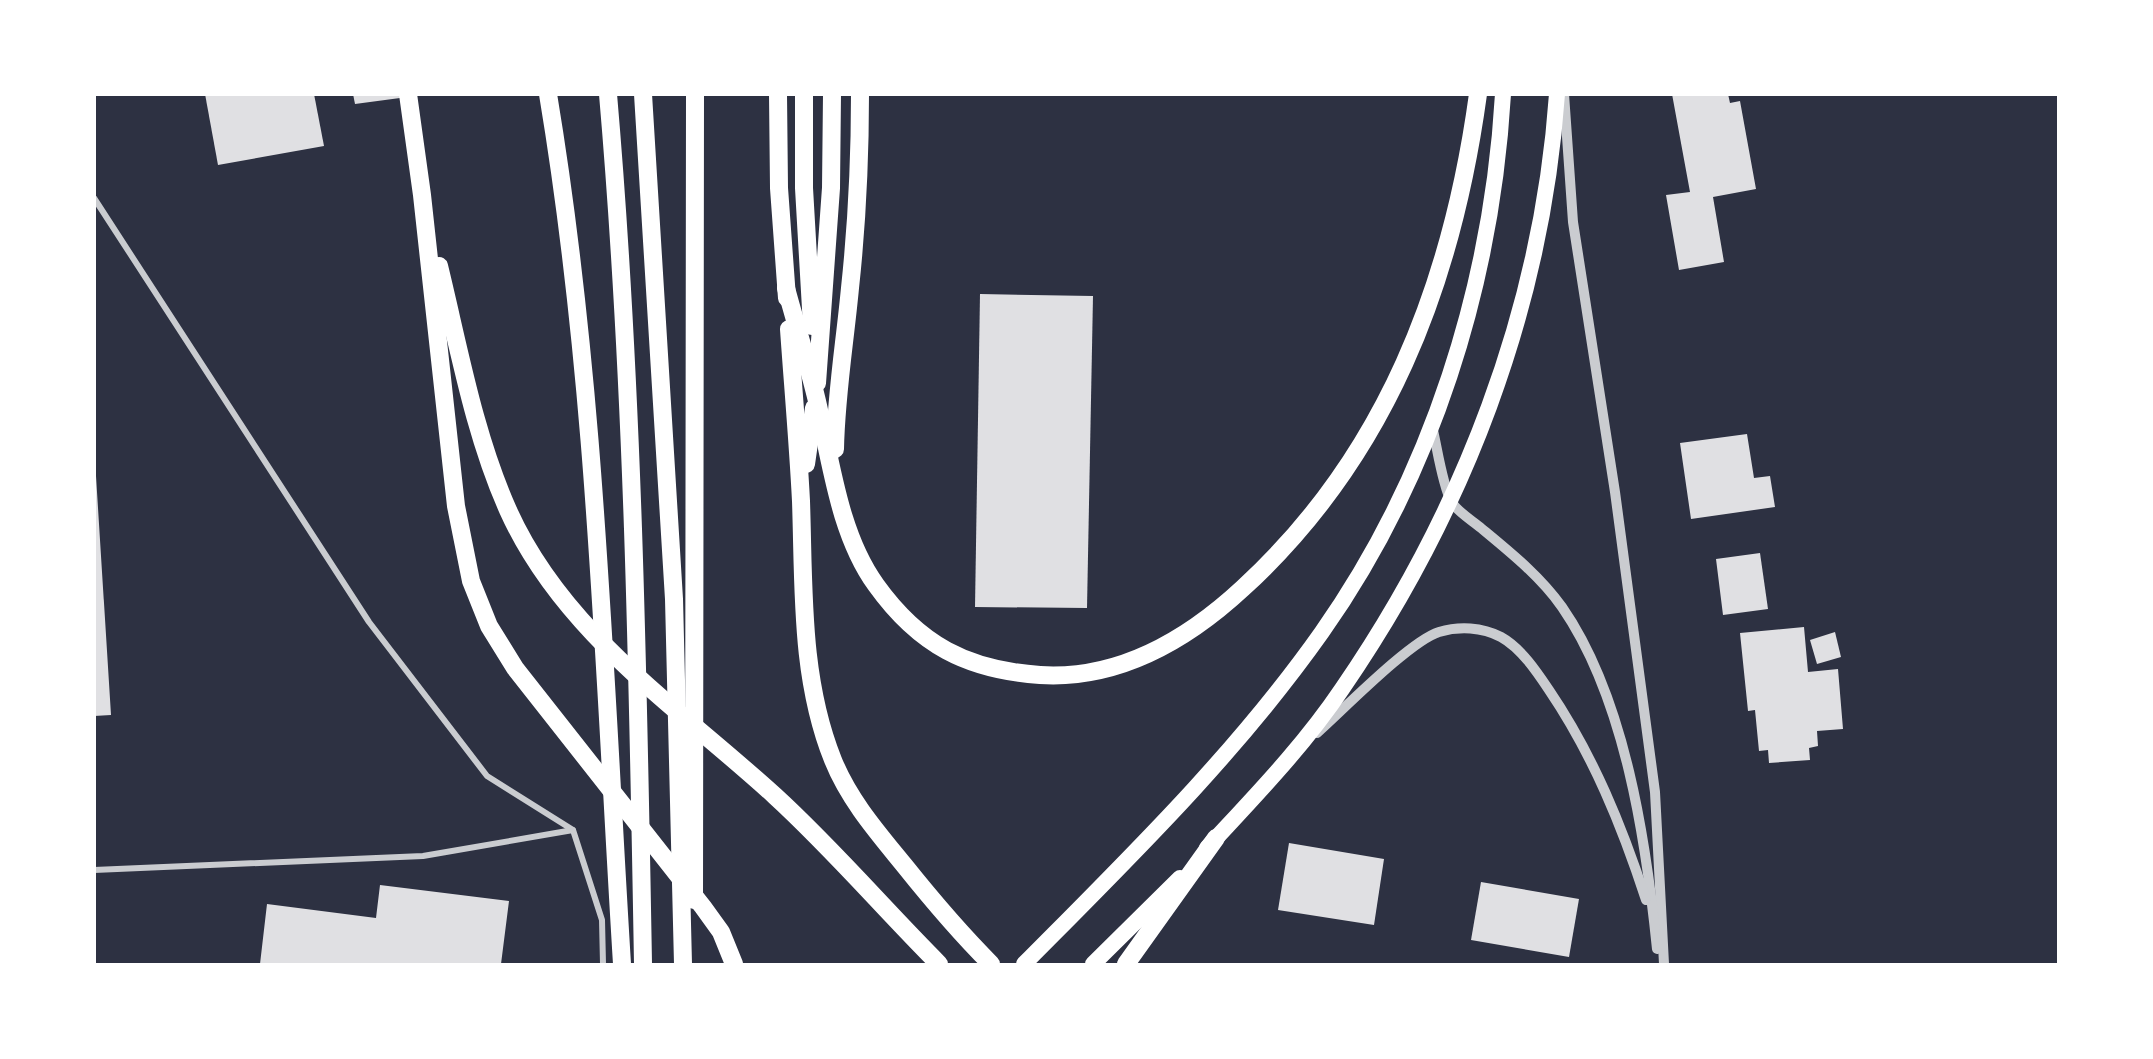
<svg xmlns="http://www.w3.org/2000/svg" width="2153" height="1059" font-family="Karla,sans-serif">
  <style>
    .building { fill: #e0e0e3 }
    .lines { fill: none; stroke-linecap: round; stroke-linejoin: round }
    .minor { stroke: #caccd0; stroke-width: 6 }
    .tertiary { stroke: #caccd0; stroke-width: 10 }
    .trunk { stroke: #fff; stroke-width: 16 }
    .motorway { stroke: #fff; stroke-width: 18 }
  </style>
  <rect width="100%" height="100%" fill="#2d3142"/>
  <g class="building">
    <path d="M 205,94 L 314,94 L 324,146 L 218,165 Z"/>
    <path d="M 353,94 L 415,94 L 415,96 L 355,104 Z"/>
    <path d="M 1672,94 L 1728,94 L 1730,103 L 1740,101 L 1756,189 L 1713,197 L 1724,262 L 1679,270 L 1666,195 L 1690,192 Z"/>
    <path d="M 980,294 L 1093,296 L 1087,608 L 975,607 Z"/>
    <path d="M 1747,434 L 1754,478 L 1770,476 L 1775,507 L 1691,519 L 1680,443 Z"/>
    <path d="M 94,444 L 111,715 L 94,716 Z"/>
    <path d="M 1760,553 L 1768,609 L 1723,615 L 1716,559 Z"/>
    <path d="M 1804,627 L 1808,672 L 1838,669 L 1843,729 L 1817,731 L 1818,746 L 1809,748 L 1810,760 L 1769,763 L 1768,750 L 1759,751 L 1755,710 L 1748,711 L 1740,633 Z"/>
    <path d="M 1835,632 L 1841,657 L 1817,664 L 1810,640 Z"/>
    <path d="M 1289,843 L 1384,859 L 1374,925 L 1278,910 Z"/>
    <path d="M 1481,882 L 1579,899 L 1569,957 L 1471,940 Z"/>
    <path d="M 380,885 L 509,901 L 501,964 L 260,964 L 267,904 L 376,918 Z"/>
  </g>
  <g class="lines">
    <g class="minor">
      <path d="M 94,198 L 369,622 L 487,776 L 573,830 L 602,920 L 603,964"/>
      <path d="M 94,870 L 423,856 L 573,830"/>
    </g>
    <g class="tertiary">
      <path d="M 1564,94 L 1573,222 L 1615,492 L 1655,792 L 1664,964"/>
      <path d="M 1432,426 C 1437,446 1442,484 1451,501 C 1456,511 1473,521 1481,528 C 1510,552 1540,576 1562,607 C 1625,698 1646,840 1657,949"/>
      <path d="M 1317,733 C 1343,710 1410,641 1439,632 C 1459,626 1482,627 1501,637 C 1521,648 1537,672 1549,690 C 1593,755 1622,826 1646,900"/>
    </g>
    <g class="trunk">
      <path d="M 1207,848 C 1254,797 1303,747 1342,689 C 1463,513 1542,309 1557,94"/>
      <path d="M 1024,964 C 1128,859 1236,754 1322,632 C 1432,476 1492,284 1503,94"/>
      <path d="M 1093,964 L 1180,878"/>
    </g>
    <g class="motorway">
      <path d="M 408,94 L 422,195 L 456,506 L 471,581 L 489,626 L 515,668 L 703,907 L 721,932 L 734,964"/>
      <path d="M 548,94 C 596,382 604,674 622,964"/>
      <path d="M 608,94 C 633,383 638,675 643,964"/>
      <path d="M 643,94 L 674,599 L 683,964"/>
      <path d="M 778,94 L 779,188 L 787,298"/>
      <path d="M 804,94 L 804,188 L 812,326"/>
      <path d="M 439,266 C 459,348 474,434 508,510 C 563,633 679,708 775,796 C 833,849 884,909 939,964"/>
      <path d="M 786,288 C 796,325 808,363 817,401 C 831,461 839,534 876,585 C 919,645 967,670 1040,675 C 1119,680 1187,640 1243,588 C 1386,457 1452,284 1478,94"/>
      <path d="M 789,329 C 793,386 798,443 801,501 C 804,588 800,678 833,760 C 849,800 878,833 904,865 C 932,900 960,933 991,964"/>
      <path d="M 817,383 L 831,188 L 832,94"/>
      <path d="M 835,449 C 836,394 845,342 850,288 C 857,223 860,159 860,94"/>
      <path d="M 806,464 L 814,408"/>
      <path d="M 694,900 L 695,94"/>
      <path d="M 1126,964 L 1216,838"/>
    </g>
  </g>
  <rect width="2153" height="1059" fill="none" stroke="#ffffff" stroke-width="192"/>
</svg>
